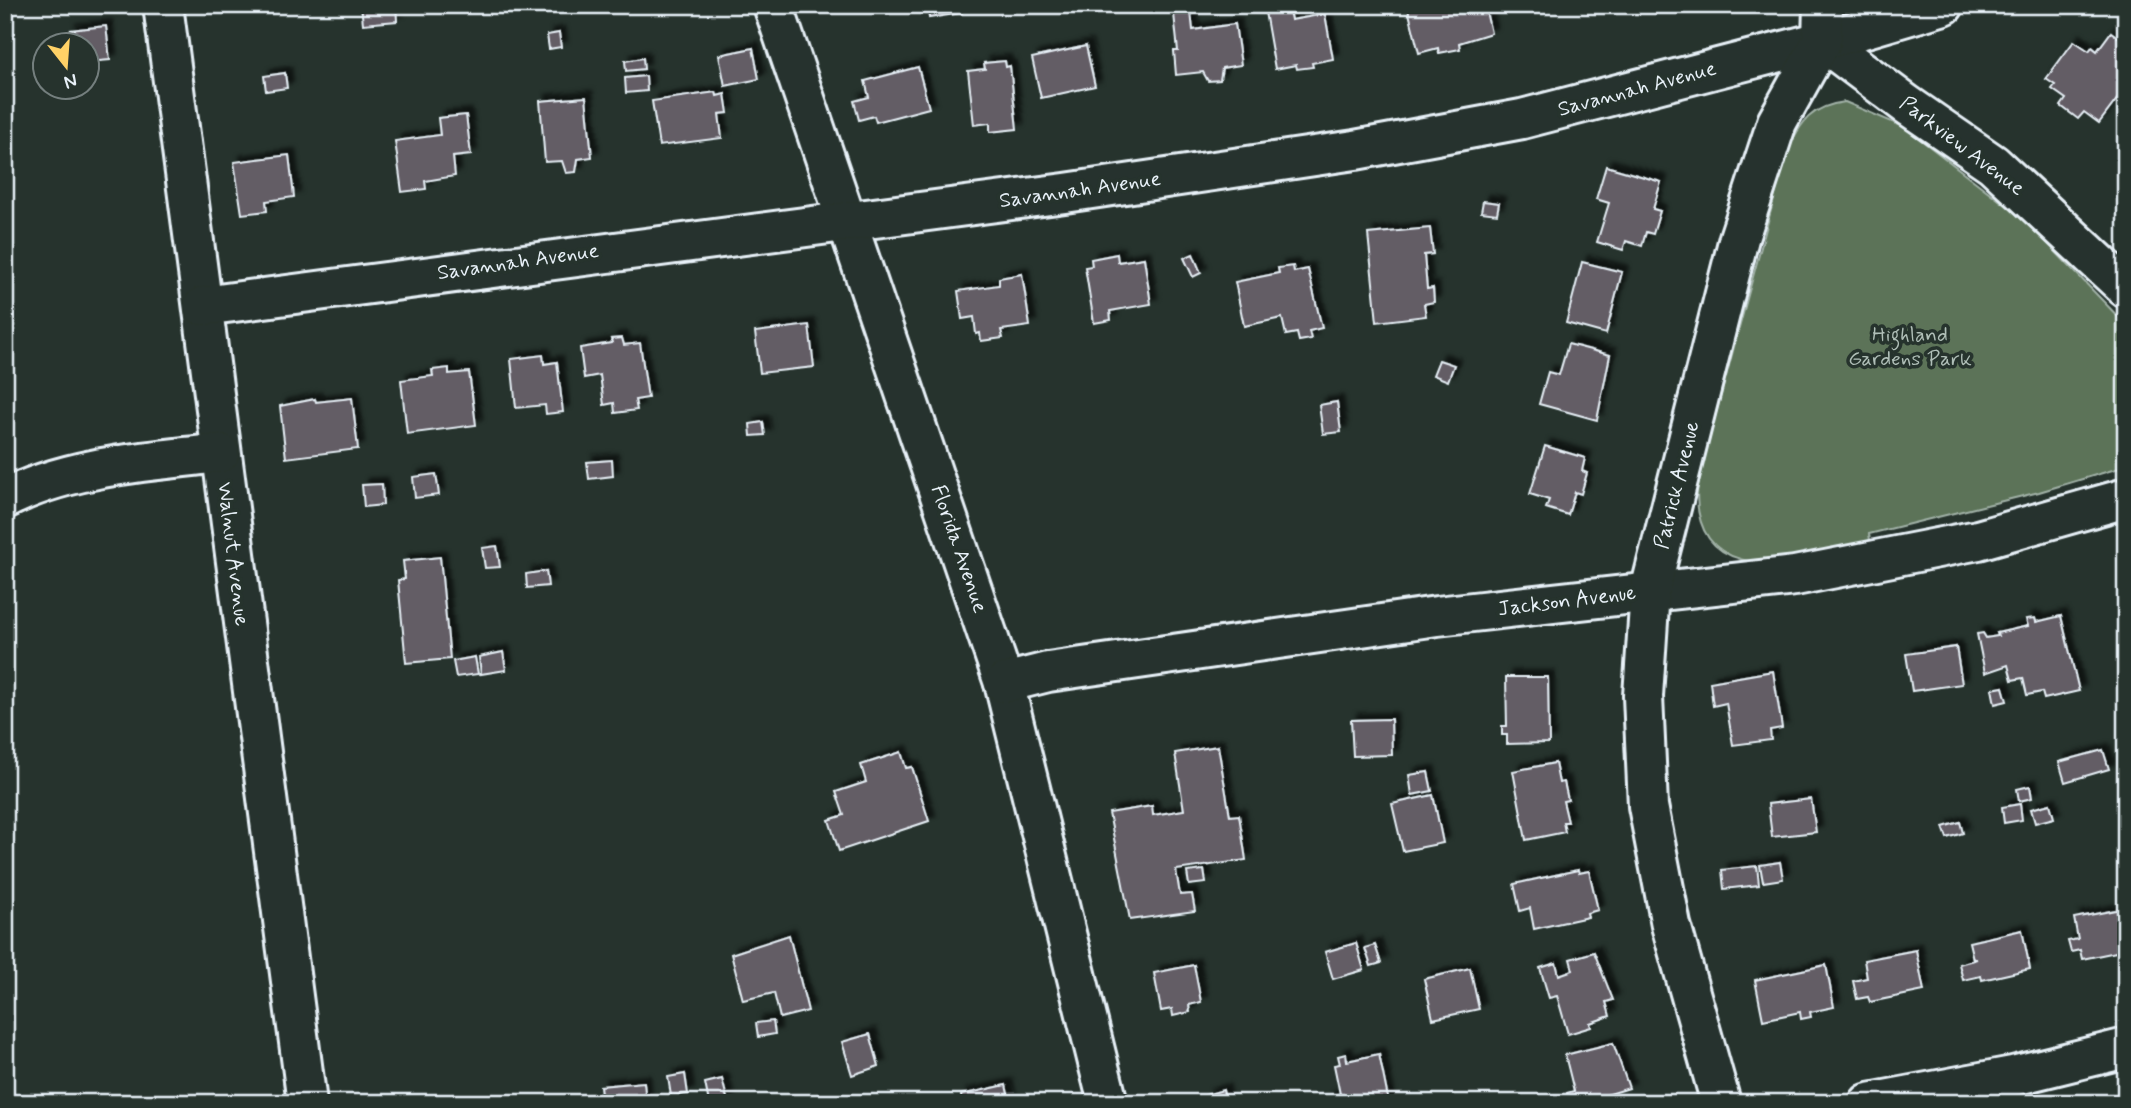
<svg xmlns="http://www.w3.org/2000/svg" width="2131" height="1108" font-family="Mynerve,sans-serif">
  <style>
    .green { fill: #5b7358; stroke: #a2b2a8; stroke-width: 2 }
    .building { fill: #645d65; stroke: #e8f1f8; stroke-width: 2; filter: url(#shadow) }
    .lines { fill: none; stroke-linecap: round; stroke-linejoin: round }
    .minor-casing { stroke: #e8f1f8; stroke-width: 44 }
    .minor { stroke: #26332d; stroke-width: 38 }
    .labels { text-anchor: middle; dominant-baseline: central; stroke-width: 7; stroke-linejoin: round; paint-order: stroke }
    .street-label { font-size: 21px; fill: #e8f1f8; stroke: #26332d }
    .park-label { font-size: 21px; fill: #b0bfb8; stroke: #26332d }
  </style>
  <defs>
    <filter id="shadow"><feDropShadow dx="6" dy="-6" stdDeviation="2" flood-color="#0009"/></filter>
  </defs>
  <rect width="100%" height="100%" fill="#26332d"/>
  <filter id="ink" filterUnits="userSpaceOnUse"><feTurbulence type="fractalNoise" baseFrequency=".0143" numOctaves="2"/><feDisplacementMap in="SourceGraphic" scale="14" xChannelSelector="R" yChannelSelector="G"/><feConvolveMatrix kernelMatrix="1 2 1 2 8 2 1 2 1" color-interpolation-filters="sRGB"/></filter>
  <g filter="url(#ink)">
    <path class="green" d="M 1845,102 L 1904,127 L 2024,219 L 2126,325 L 2126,466 L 2039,492 L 1869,534 L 1872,552 C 1802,560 1686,594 1698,480 L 1787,151 C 1801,122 1811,106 1845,102 Z"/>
    <g class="building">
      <path d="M 361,5 L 396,5 L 397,21 L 363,24 Z"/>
      <path d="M 927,5 L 961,5 L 962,13 L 929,18 Z"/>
      <path d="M 1272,5 L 1288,5 L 1291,20 L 1325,14 L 1333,59 L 1312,63 L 1313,67 L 1297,69 L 1296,65 L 1275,69 L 1265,12 L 1274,11 Z"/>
      <path d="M 1407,5 L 1470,5 L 1471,10 L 1485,7 L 1491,33 L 1459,43 L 1460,49 L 1439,53 L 1438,48 L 1419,53 Z"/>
      <path d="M 1191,12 L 1193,30 L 1235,24 L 1241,65 L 1222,68 L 1220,80 L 1208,81 L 1203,72 L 1176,75 L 1174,51 L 1178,51 L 1174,14 Z"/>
      <path d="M 106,26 L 110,60 L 88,62 L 88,46 L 72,46 L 70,30 Z"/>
      <path d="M 2111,32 L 2126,43 L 2126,97 L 2121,94 L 2099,123 L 2084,112 L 2078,119 L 2061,106 L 2066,99 L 2052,89 L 2055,85 L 2046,79 L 2074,41 L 2089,51 L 2092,47 L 2097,51 Z"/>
      <path d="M 559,33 L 561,47 L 549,49 L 547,35 Z"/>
      <path d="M 1086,46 L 1095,86 L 1041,98 L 1032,58 Z"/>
      <path d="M 753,48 L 759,79 L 725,86 L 719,55 Z"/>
      <path d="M 643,58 L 644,69 L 626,71 L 625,61 Z"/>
      <path d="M 1005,61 L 1006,67 L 1010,66 L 1017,129 L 990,132 L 990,123 L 974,125 L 968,71 L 985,69 L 984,63 Z"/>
      <path d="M 918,67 L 929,108 L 876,122 L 874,116 L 859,120 L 854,101 L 869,97 L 865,81 Z"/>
      <path d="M 285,73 L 287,88 L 266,91 L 264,76 Z"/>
      <path d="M 646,76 L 647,91 L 626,93 L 625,78 Z"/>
      <path d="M 716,92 L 717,96 L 725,94 L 728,113 L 719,114 L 722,138 L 659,146 L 652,101 Z"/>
      <path d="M 586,97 L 592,157 L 578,159 L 576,172 L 566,173 L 562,161 L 545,162 L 540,101 Z"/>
      <path d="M 466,115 L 471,155 L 453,157 L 455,176 L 425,181 L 426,189 L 402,192 L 395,141 L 440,135 L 438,118 Z"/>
      <path d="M 289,155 L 294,197 L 266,201 L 267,211 L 242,214 L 234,162 Z"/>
      <path d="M 1606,166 L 1661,182 L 1653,209 L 1660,211 L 1653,234 L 1646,232 L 1642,246 L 1626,241 L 1623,250 L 1597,242 L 1609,203 L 1596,199 Z"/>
      <path d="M 1483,201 L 1499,203 L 1497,214 L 1481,212 Z"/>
      <path d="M 1430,228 L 1433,254 L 1424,255 L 1427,289 L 1433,288 L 1434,302 L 1424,304 L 1426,316 L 1377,322 L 1368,234 Z"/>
      <path d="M 1117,254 L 1118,262 L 1144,258 L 1151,304 L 1110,311 L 1111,320 L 1094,323 L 1085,267 L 1092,266 L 1091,259 Z"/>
      <path d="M 1193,254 L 1201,273 L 1193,277 L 1184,258 Z"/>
      <path d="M 1582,262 L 1622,272 L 1606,334 L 1566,323 Z"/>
      <path d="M 1293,266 L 1294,272 L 1308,269 L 1322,328 L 1309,331 L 1311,339 L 1299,341 L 1297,333 L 1286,335 L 1282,318 L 1244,326 L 1235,282 L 1279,273 L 1278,268 Z"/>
      <path d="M 1022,274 L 1030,326 L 1001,330 L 1003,338 L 981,341 L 980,333 L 976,334 L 974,317 L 962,319 L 958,291 L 999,285 L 999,278 Z"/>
      <path d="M 809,325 L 814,367 L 760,373 L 755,332 Z"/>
      <path d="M 622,338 L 624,345 L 640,343 L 648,398 L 635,400 L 637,410 L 615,413 L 614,403 L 604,405 L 600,375 L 584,378 L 580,348 L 612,343 L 611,339 Z"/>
      <path d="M 1568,344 L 1610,355 L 1597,420 L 1539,404 L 1548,372 L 1559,375 Z"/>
      <path d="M 543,355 L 544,364 L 557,362 L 563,412 L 546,414 L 545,405 L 516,408 L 511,359 Z"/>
      <path d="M 1439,360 L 1454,365 L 1448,381 L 1433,375 Z"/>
      <path d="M 449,368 L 449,374 L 469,372 L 476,425 L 407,434 L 401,380 L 433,376 L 432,370 Z"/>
      <path d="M 352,398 L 358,449 L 286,458 L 280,406 L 315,399 L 316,402 Z"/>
      <path d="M 1337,402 L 1341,432 L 1323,434 L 1319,405 Z"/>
      <path d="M 763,422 L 765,435 L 751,436 L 750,424 Z"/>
      <path d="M 1545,446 L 1585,458 L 1582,471 L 1587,473 L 1581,494 L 1575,492 L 1568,515 L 1546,508 L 1549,500 L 1530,494 Z"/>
      <path d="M 612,460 L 613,476 L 589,479 L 587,462 Z"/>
      <path d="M 436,474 L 439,495 L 415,498 L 413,477 Z"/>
      <path d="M 382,484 L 383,505 L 364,507 L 362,485 Z"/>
      <path d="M 497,546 L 500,567 L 485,568 L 482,548 Z"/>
      <path d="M 440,557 L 450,659 L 406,663 L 398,580 L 405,579 L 403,561 Z"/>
      <path d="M 546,571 L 548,586 L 527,588 L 526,574 Z"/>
      <path d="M 2061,616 L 2079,691 L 2044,699 L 2042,692 L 2027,695 L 2023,678 L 2012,680 L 2008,665 L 1985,673 L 1977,634 L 1983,633 L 1986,638 L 1998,636 L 1997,633 L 2028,626 L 2026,619 L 2035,618 L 2036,622 Z"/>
      <path d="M 1956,647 L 1962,684 L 1912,691 L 1906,654 Z"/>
      <path d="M 503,652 L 506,670 L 481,674 L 479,657 Z"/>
      <path d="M 475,657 L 478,674 L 456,677 L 453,661 Z"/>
      <path d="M 1773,671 L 1782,728 L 1770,730 L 1771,740 L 1733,745 L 1726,703 L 1713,706 L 1710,682 Z"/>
      <path d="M 1506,677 L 1548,677 L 1549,743 L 1507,744 L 1507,735 L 1502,735 L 1502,726 L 1507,726 Z"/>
      <path d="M 2003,687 L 2007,701 L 1995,704 L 1992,689 Z"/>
      <path d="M 1391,719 L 1392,755 L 1353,756 L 1351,720 Z"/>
      <path d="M 1218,746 L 1230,816 L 1239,815 L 1246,860 L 1176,870 L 1180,895 L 1192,894 L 1195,911 L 1130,920 L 1109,813 L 1152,806 L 1153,815 L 1184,810 L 1175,753 Z"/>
      <path d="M 2103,750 L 2109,769 L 2065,782 L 2059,762 Z"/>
      <path d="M 901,752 L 906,768 L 912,767 L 929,821 L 839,851 L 829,820 L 844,815 L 836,792 L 866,782 L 861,765 Z"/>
      <path d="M 1555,763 L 1559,783 L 1564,782 L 1568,800 L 1563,801 L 1568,822 L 1563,822 L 1565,832 L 1526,840 L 1513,771 Z"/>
      <path d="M 1428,772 L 1432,791 L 1412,795 L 1409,775 Z"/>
      <path d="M 2030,786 L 2032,798 L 2019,801 L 2017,789 Z"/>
      <path d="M 1433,795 L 1443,843 L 1403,851 L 1392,804 Z"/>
      <path d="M 1811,799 L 1816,832 L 1772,837 L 1768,804 Z"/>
      <path d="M 2020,804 L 2022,820 L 2004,823 L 2002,807 Z"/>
      <path d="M 2050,804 L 2054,818 L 2035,823 L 2031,809 Z"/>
      <path d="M 1960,822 L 1963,833 L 1947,838 L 1943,827 Z"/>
      <path d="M 1780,862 L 1783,879 L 1763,882 L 1760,865 Z"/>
      <path d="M 1757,866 L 1759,885 L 1724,889 L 1722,870 Z"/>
      <path d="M 1204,870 L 1206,883 L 1189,885 L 1187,872 Z"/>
      <path d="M 1578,870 L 1579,873 L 1589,871 L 1598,910 L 1587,913 L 1588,917 L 1534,929 L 1530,908 L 1520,911 L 1514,884 Z"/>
      <path d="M 2126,908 L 2126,950 L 2082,959 L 2080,950 L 2071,952 L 2068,941 L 2078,939 L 2074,918 Z"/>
      <path d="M 2022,930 L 2030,969 L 1982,980 L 1981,976 L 1963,980 L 1959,964 L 1977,959 L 1973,959 L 1969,942 Z"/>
      <path d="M 789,935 L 808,1011 L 780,1018 L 774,993 L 743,1000 L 731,954 Z"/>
      <path d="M 1356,943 L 1364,970 L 1333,979 L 1325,952 Z"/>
      <path d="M 1375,945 L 1381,963 L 1371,966 L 1365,948 Z"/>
      <path d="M 1916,950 L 1924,991 L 1870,1002 L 1868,997 L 1857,999 L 1853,981 L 1867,978 L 1864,960 Z"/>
      <path d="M 1594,952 L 1613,1000 L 1606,1002 L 1610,1016 L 1590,1023 L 1591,1027 L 1568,1034 L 1557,996 L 1549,998 L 1540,968 L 1556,963 L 1559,975 L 1573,970 L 1570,959 Z"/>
      <path d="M 1194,965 L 1201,1002 L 1189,1005 L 1190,1012 L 1173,1016 L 1172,1009 L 1161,1011 L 1154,973 Z"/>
      <path d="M 1826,965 L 1834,1007 L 1810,1012 L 1811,1017 L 1801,1019 L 1800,1012 L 1763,1020 L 1755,980 Z"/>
      <path d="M 1470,968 L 1479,1009 L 1433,1019 L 1424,979 Z"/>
      <path d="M 773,1021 L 775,1034 L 758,1037 L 756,1023 Z"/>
      <path d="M 870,1034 L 879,1066 L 852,1075 L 842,1042 Z"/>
      <path d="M 1613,1043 L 1629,1088 L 1581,1103 L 1569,1102 L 1567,1093 L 1574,1091 L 1565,1055 Z"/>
      <path d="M 1346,1054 L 1347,1061 L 1379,1054 L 1389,1103 L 1329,1103 L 1328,1097 L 1340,1094 L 1334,1065 L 1340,1064 L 1338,1056 Z"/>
      <path d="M 685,1074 L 688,1094 L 671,1096 L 668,1077 Z"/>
      <path d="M 722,1079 L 728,1102 L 709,1103 L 705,1083 Z"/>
      <path d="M 644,1082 L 646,1103 L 602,1103 L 600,1086 Z"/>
      <path d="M 1006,1085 L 1010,1103 L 962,1103 L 961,1095 Z"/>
      <path d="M 1223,1090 L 1226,1103 L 1208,1103 L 1206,1095 Z"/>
    </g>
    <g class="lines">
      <g class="minor-casing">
        <g id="minor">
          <path d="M 163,5 C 210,371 257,737 307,1103"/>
          <path d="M 773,5 L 1004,683 L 1108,1103"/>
          <path d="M 1822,41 L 1906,104 L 1993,164 L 2126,288"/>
          <path d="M 203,306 L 1065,193 L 1355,150 L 1522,119 L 1822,41 L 1944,5"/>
          <path d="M 5,499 C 71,465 148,462 220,453"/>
          <path d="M 1004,683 L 1048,672 L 1437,616 L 1795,576 L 1978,540 L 2126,498"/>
          <path d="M 1721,1103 L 1671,925 L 1648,806 L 1643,696 L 1650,591 L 1739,238 L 1777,122 L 1822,41 L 1823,5"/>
          <path d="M 1869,1103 L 2013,1076 L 2126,1048"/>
        </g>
      </g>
      <use href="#minor" class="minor"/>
    </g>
  </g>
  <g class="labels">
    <g class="street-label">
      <text transform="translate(1637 89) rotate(-15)">Savannah Avenue</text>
      <text transform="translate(1962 146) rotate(37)">Parkview Avenue</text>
      <text transform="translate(1080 190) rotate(-8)">Savannah Avenue</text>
      <text transform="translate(518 262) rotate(-8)">Savannah Avenue</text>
      <text transform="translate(1677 485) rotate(-76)">Patrick Avenue</text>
      <text transform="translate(959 549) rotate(71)">Florida Avenue</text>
      <text transform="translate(233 554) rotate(83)">Walnut Avenue</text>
      <text transform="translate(1567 601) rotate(-7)">Jackson Avenue</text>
    </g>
    <g class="park-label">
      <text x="1910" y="335">Highland<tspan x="1910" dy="24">Gardens Park</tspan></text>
    </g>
  </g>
  <rect width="2131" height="1108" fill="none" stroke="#26332d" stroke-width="28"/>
  <rect x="14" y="14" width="2103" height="1080" fill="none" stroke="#e8f1f8" stroke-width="2.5" filter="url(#ink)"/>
  <g transform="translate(66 66) rotate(163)"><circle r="33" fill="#26332d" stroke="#747f7e" stroke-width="2"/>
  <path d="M0-5L12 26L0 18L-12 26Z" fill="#ffd166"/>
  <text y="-10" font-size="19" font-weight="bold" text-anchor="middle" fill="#e8f1f8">N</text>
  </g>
</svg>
